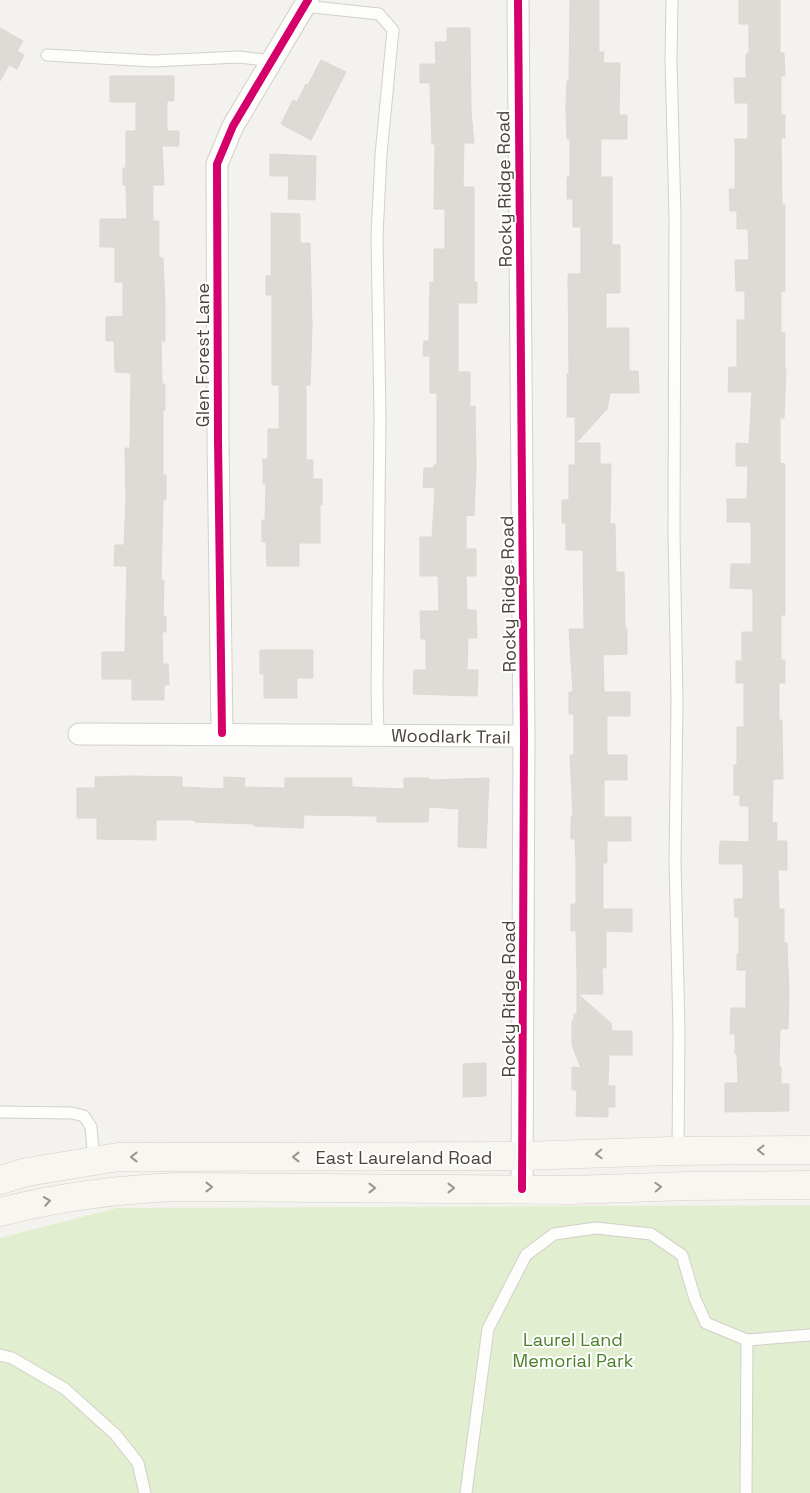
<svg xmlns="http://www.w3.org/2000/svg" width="810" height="1493" font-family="'Space Grotesk',sans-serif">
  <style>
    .green { fill: #e1eecf }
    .building { fill: #dedbd6; stroke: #dcd9d4 }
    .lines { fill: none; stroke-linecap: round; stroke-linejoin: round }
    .lane-casing { stroke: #d2d0cb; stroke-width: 13 }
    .street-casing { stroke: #d2d0cb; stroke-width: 23 }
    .secondary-casing { stroke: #d3cfc5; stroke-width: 29 }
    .lane { stroke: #fdfdfc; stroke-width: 11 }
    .street { stroke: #fdfdfc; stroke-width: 21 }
    .secondary { stroke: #f7f6f1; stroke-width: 28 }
    .cycleway-casing { stroke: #fff; stroke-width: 11 }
    .cycleway { stroke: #d6006c; stroke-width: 8 }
    .oneway { stroke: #98948c }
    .labels { text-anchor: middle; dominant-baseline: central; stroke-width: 4; stroke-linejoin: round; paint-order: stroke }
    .street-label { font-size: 18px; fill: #4b4439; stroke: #fff }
    .park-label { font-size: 18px; fill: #4a7f2a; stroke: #fff }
  </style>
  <rect width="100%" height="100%" fill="#f4f2ee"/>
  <path class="green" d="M 810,1205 L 810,1493 L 0,1493 L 0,1238 L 117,1208 Z"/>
  <g class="building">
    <path d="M 570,0 L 599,0 L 599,52 L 604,52 L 603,63 L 620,63 L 619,115 L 627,115 L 627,139 L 601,139 L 601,177 L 612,177 L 612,245 L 620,245 L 620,293 L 606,293 L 606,328 L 629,328 L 629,371 L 638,371 L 639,393 L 610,393 L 607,409 L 576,443 L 600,443 L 600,464 L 611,464 L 610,524 L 615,524 L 616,572 L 624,572 L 625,628 L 627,628 L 627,654 L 603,655 L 604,692 L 630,692 L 630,716 L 607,716 L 607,755 L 627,755 L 627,780 L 604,780 L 604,817 L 631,817 L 631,841 L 607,841 L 607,863 L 603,863 L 603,909 L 632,909 L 632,932 L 606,931 L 606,968 L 602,968 L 603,994 L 578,994 L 611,1023 L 612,1031 L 632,1031 L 632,1055 L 609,1055 L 608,1086 L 615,1086 L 615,1107 L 608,1107 L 608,1117 L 576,1116 L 577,1090 L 572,1090 L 572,1067 L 581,1068 L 572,1045 L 572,1021 L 574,1021 L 574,1014 L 577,1014 L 577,976 L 576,931 L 571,931 L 571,904 L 576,904 L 576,863 L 575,839 L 571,839 L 571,817 L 573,817 L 570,755 L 574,755 L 574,714 L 569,714 L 569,692 L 573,692 L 569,629 L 584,629 L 583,550 L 566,550 L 566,523 L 562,523 L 562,500 L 569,500 L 569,465 L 575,465 L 575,417 L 567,417 L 567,374 L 569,374 L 568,274 L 581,274 L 581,227 L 573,227 L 573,199 L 567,199 L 567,177 L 570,177 L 570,139 L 567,139 L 566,106 L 567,81 L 569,81 Z"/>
    <path d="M 739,0 L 780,0 L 780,53 L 784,53 L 785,76 L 781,76 L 781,115 L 785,115 L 785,138 L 781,138 L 782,205 L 785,205 L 785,291 L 781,291 L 781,333 L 785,333 L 785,369 L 786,369 L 784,418 L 780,418 L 780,463 L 785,464 L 785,615 L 781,615 L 781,660 L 785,660 L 785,683 L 779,683 L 779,720 L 782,720 L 783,779 L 773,779 L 772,822 L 777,823 L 777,841 L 787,841 L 787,870 L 778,870 L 779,909 L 784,909 L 784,943 L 787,943 L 789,994 L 788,1029 L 780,1029 L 779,1067 L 781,1067 L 781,1084 L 789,1084 L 789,1111 L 725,1112 L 725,1083 L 738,1083 L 737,1054 L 735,1054 L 735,1034 L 730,1034 L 731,1008 L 746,1008 L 746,970 L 737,970 L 737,954 L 739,954 L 739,917 L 735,917 L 734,899 L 743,899 L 743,864 L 719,864 L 720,841 L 749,842 L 749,806 L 740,806 L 740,795 L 734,795 L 734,765 L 737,765 L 737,727 L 744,727 L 744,683 L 736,683 L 736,661 L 742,661 L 742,632 L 753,632 L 753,589 L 730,588 L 731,564 L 751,564 L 751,522 L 727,522 L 727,499 L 747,499 L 748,466 L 736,466 L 736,443 L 749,444 L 752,392 L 728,392 L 729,367 L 737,367 L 737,320 L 745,320 L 745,291 L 736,291 L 735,260 L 749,260 L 748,229 L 737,229 L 737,211 L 730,211 L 729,189 L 735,189 L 735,139 L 748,139 L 748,103 L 735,103 L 734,78 L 746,78 L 746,54 L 749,53 L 749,24 L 739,24 Z"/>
    <path d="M 0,28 L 23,41 L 17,51 L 24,55 L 17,69 L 9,65 L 0,81 Z"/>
    <path d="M 447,28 L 470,28 L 471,111 L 474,143 L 464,143 L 463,187 L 474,187 L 474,282 L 477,282 L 477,303 L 458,303 L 458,372 L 470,372 L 470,407 L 475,406 L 476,467 L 474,516 L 466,515 L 466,549 L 476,549 L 476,576 L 466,576 L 467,610 L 476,610 L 477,638 L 468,638 L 467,670 L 478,670 L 477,696 L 413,694 L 414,670 L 426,670 L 426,639 L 421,639 L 420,611 L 439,611 L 438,576 L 420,576 L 420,537 L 432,537 L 435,488 L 423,487 L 424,468 L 434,468 L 434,465 L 437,465 L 437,393 L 430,393 L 430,356 L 423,356 L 424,341 L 429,341 L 430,282 L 434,282 L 434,249 L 445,249 L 445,209 L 434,209 L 435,144 L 432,144 L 430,83 L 420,83 L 420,64 L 436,64 L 435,42 L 447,42 Z"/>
    <path d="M 321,60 L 346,72 L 311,140 L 281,124 L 293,100 L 297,102 L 306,84 L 308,85 Z"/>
    <path d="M 110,76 L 174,76 L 174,101 L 167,101 L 167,131 L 179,131 L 179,146 L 162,146 L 164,185 L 153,185 L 153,221 L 159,221 L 159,258 L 163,258 L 165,306 L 165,341 L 161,341 L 162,384 L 165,384 L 165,410 L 163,410 L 163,475 L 166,475 L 166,500 L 163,500 L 161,580 L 164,580 L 163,616 L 166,616 L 166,632 L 162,632 L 163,664 L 168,664 L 169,685 L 164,685 L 164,700 L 132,700 L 132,679 L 102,679 L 102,652 L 125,652 L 127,566 L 114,566 L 115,545 L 124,545 L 126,500 L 125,448 L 130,448 L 131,373 L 115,372 L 114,341 L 106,341 L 106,317 L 123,316 L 123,282 L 115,282 L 115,247 L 100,247 L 100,219 L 127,219 L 126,185 L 123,185 L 123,168 L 126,168 L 126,131 L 136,131 L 136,102 L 110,102 Z"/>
    <path d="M 270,154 L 316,156 L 315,200 L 288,199 L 289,176 L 270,176 Z"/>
    <path d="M 271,213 L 300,214 L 300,243 L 310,243 L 312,327 L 310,385 L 306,385 L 306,460 L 313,460 L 313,479 L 322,479 L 322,505 L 320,505 L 320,543 L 299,543 L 299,566 L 267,566 L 266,542 L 262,542 L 262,520 L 265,520 L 266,484 L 263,484 L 263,459 L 268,459 L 268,429 L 279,429 L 279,385 L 272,385 L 272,295 L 266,295 L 266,276 L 271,276 Z"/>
    <path d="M 260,650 L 313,650 L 313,678 L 297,678 L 297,698 L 264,698 L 264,674 L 260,674 Z"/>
    <path d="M 128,776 L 182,777 L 182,787 L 224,789 L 224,777 L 245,778 L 244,787 L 285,788 L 285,778 L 352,778 L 352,787 L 404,789 L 404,778 L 429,778 L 429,780 L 489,778 L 486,848 L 458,847 L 459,809 L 429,807 L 428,822 L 377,822 L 377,816 L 304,815 L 303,828 L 254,826 L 254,824 L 195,822 L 195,820 L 156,820 L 156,840 L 97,839 L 97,818 L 77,818 L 77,788 L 95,788 L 95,777 Z"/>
    <path d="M 486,1063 L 486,1096 L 463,1097 L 463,1064 Z"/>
  </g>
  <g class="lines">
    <g class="lane-casing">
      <g id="lane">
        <path d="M 672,0 L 671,59 L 675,217 L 674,533 L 677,701 L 675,861 L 679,1030 L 678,1151"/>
        <path d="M 304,6 L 379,14 L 393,30 L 381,155 L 377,236 L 380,417 L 377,689 L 378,735"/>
        <path d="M 47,55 L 153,61 L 239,57 L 272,61"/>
        <path d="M 0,1112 L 72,1113 L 84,1116 L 91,1127 L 94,1161"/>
        <path d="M 0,1355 L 12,1358 L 65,1389 L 116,1435 L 138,1463 L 145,1493"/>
        <path d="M 466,1493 L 488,1329 L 526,1255 L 554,1234 L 596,1228 L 651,1234 L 682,1255 L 695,1299 L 706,1323 L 747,1340"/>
        <path d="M 746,1493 L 747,1340 L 810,1335"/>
      </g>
    </g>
    <g class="street-casing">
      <g id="street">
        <path d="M 518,0 L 524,736 L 522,1189"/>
        <path d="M 222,733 L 218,439 L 217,164 L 233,126 L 308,0"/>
        <path d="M 79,734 L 524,736"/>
      </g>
    </g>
    <g class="secondary-casing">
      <g id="secondary">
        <path d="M 0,1180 L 27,1172 L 118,1157 L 523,1156 L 671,1151 L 810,1150"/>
        <path d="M 0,1212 C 59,1197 119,1189 180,1187 L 571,1190 L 688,1186 L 810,1185"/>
      </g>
    </g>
    <use href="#lane" class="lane"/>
    <use href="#street" class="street"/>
    <use href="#secondary" class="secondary"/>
    <g class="cycleway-casing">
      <g id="cycleway">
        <path d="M 518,0 L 524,736 L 522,1189"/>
        <path d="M 222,733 L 218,439 L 217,164 L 233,126 L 308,0"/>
      </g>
    </g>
    <use href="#cycleway" class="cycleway"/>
  </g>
  <defs><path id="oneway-chevron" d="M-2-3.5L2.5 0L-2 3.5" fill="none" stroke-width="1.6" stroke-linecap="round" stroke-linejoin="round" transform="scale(1.25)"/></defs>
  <g class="oneway">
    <use href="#oneway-chevron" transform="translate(761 1150) rotate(180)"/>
    <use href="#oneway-chevron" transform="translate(599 1154) rotate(178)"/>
    <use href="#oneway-chevron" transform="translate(134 1157) rotate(180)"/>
    <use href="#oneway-chevron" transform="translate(296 1157) rotate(180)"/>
    <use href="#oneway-chevron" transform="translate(209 1187)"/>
    <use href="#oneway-chevron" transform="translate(658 1187) rotate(-3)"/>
    <use href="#oneway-chevron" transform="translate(372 1188)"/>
    <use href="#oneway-chevron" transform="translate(451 1188)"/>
    <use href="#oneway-chevron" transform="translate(47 1201) rotate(-9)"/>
  </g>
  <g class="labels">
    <g class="street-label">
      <text transform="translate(504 189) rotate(-91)">Rocky Ridge Road</text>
      <text transform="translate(202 355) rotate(-90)">Glen Forest Lane</text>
      <text transform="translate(508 594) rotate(-91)">Rocky Ridge Road</text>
      <text transform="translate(451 736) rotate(1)">Woodlark Trail</text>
      <text transform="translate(508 999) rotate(-90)">Rocky Ridge Road</text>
      <text x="404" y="1157">East Laureland Road</text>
    </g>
    <g class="park-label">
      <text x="573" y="1339">Laurel Land<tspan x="573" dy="21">Memorial Park</tspan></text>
    </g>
  </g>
</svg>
